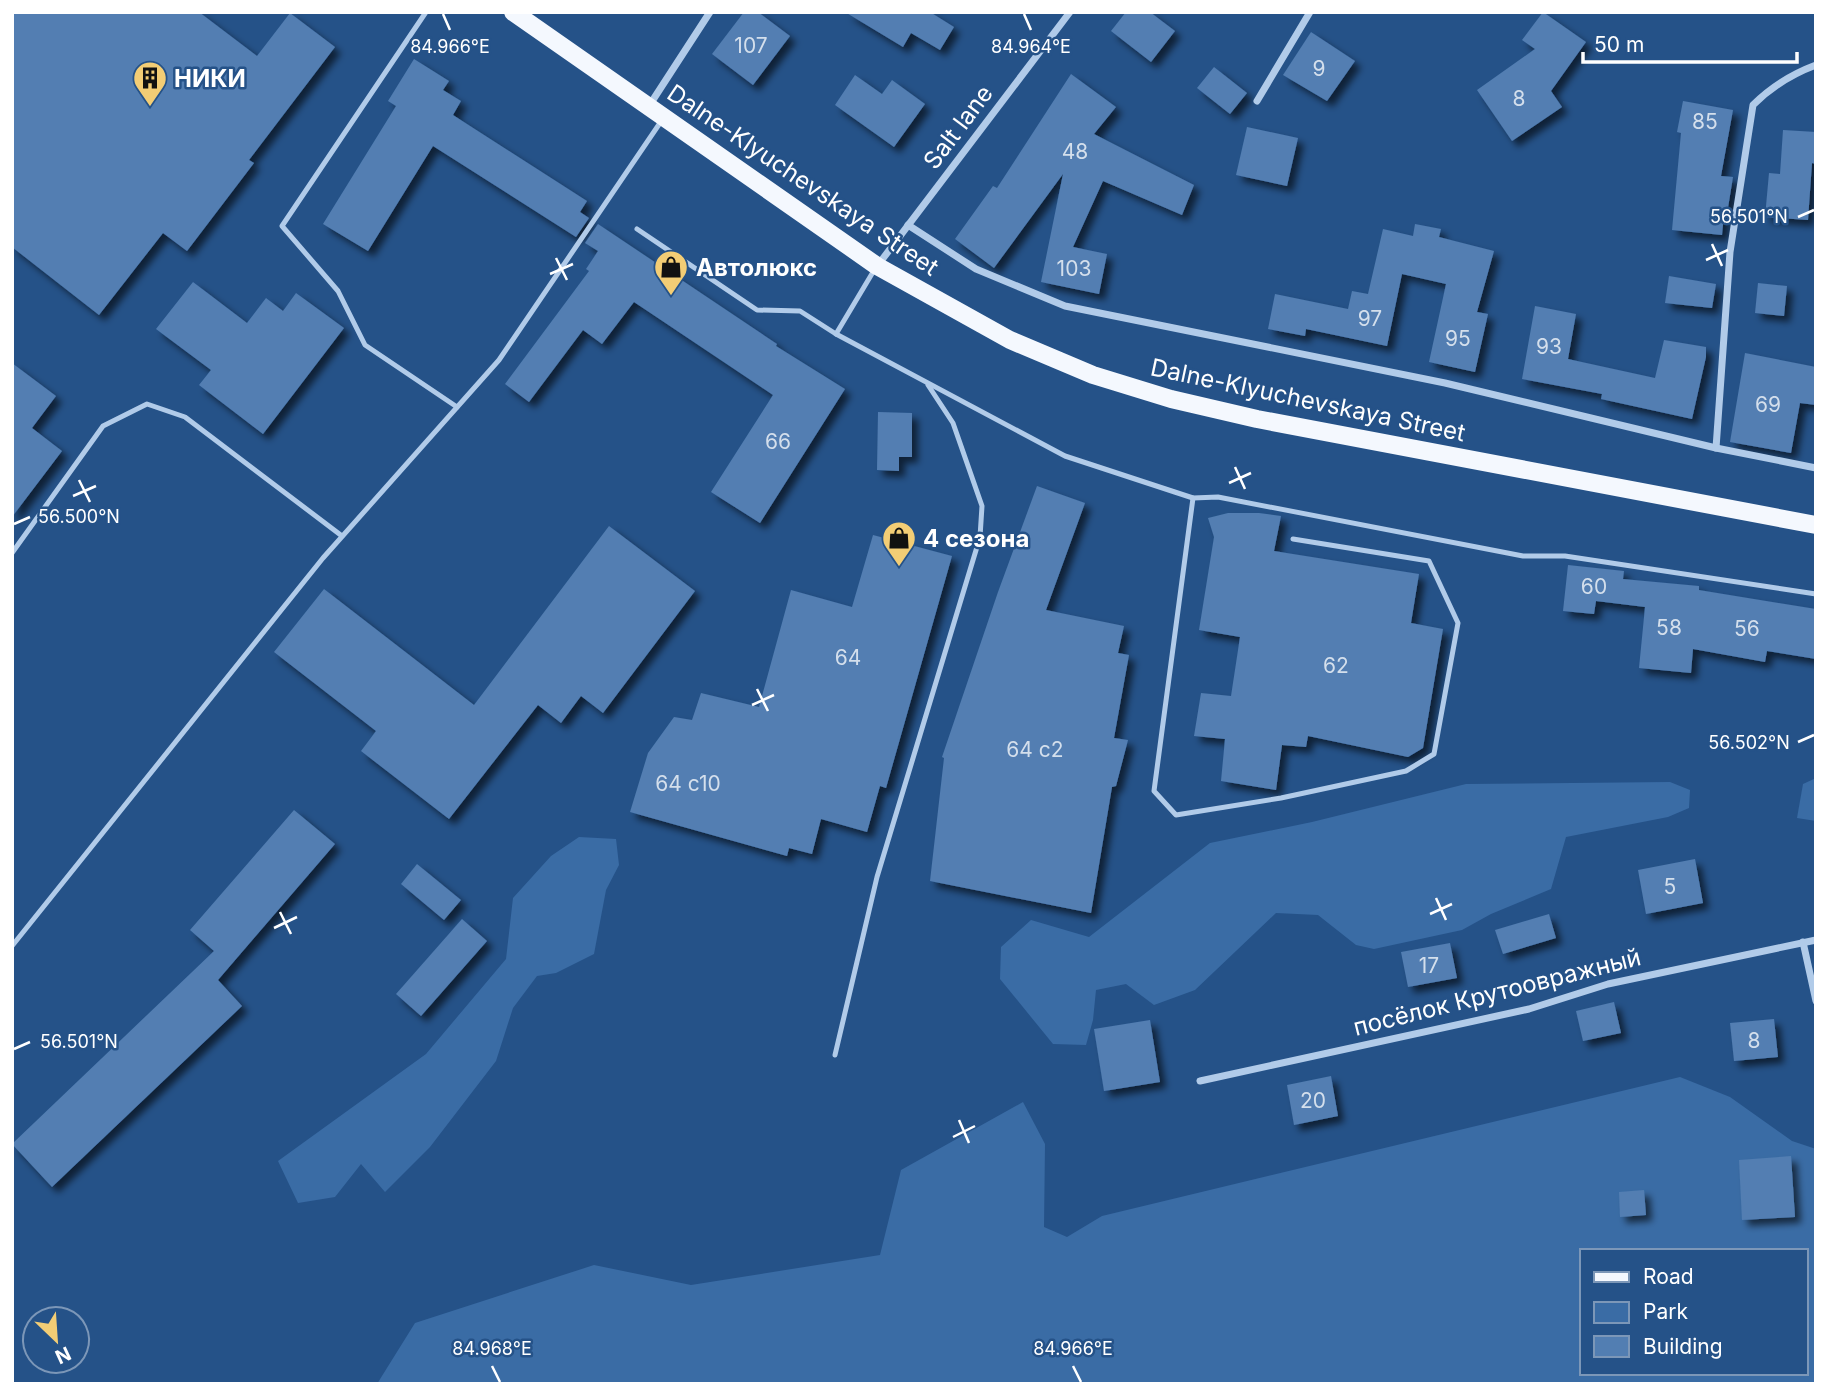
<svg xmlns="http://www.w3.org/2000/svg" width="1828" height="1396" font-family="Inter,sans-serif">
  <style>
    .green { fill: #3a6ca5; fill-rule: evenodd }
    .building { fill: #527eb2; filter: url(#shadow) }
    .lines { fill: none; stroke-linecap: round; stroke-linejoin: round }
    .service { stroke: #b1cbe9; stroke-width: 5 }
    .minor { stroke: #b1cbe9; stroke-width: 7 }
    .primary { stroke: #f4f8fe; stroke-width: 18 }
    .ticks { fill: none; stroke: #fff; stroke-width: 2.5 }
    .labels { text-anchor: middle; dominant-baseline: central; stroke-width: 5; stroke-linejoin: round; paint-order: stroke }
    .number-label { font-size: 21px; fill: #d4dfec }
    .poi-label { font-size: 24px; font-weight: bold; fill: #fff; stroke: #255288; text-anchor: start }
    .street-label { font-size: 24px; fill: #fff; stroke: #255288 }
    .ticks-label { font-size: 18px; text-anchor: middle; fill: #fff; stroke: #255288; stroke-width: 5; stroke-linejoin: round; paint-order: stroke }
  </style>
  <defs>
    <filter id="shadow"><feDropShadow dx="6" dy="6" stdDeviation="3.5" flood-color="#0009"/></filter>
  </defs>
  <rect width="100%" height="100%" fill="#255288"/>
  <g class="green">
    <path d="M 1816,778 L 1816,821 L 1797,818 L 1803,784 Z"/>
    <path d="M 1670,782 L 1690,790 L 1689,808 L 1668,817 L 1566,837 L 1551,889 L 1491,914 L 1462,930 L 1374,949 L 1356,945 L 1318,915 L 1276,913 L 1195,990 L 1154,1005 L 1126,984 L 1096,990 L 1093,1020 L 1086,1045 L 1053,1044 L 1000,979 L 1001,947 L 1031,920 L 1089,937 L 1210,843 L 1312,822 L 1466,784 Z"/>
    <path d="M 579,837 L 616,839 L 619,865 L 606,890 L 594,954 L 556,973 L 537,976 L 513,1008 L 496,1061 L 430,1147 L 385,1192 L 361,1164 L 335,1197 L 298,1203 L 278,1161 L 426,1054 L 506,959 L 513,898 L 551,856 Z"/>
    <path d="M 1680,1077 L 1730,1097 L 1792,1141 L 1816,1149 L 1816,1384 L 377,1384 L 415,1323 L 594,1265 L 691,1285 L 880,1255 L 901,1170 L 1023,1102 L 1045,1144 L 1044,1227 L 1067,1237 L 1102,1216 ZM 1581,1251 L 1805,1251 L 1805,1373 L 1581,1373 Z"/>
  </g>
  <g class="building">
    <path d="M 12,12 L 199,12 L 257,56 L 290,13 L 335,47 L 249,160 L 254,163 L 187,251 L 163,233 L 99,315 L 12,247 Z"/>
    <path d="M 744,12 L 758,12 L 790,36 L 753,85 L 712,54 Z"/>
    <path d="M 845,12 L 930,12 L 954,27 L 940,50 L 911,33 L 903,47 Z"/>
    <path d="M 1126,12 L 1150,12 L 1175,31 L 1151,62 L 1111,31 Z"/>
    <path d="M 1543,12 L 1586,42 L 1551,91 L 1562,107 L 1512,141 L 1477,90 L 1535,49 L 1522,40 Z"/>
    <path d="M 1311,32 L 1355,61 L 1327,101 L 1283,75 Z"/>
    <path d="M 414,59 L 449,81 L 443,90 L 461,101 L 453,115 L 587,201 L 580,212 L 589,218 L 576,237 L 433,146 L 368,251 L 323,224 L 396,106 L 388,101 Z"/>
    <path d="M 1214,67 L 1247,93 L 1230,114 L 1197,88 Z"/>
    <path d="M 1071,74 L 1116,107 L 1094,134 L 1194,185 L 1182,215 L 1103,181 L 1073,247 L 1107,254 L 1099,294 L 1041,282 L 1063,174 L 994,268 L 955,239 L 993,186 L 997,188 Z"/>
    <path d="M 855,75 L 882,94 L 892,80 L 925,104 L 894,147 L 835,105 Z"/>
    <path d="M 1683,101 L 1733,110 L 1721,176 L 1733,177 L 1727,214 L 1724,214 L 1722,235 L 1672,230 L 1681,133 L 1677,132 Z"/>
    <path d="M 1247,127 L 1298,138 L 1287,186 L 1236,175 Z"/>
    <path d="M 1783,130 L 1816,132 L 1816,164 L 1812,163 L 1808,220 L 1765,217 L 1769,173 L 1780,174 Z"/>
    <path d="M 598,224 L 777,344 L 776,346 L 845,389 L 760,523 L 711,492 L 773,395 L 634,302 L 602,344 L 583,330 L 529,402 L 505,384 L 589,271 L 586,269 L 598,251 L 585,243 Z"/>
    <path d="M 1415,224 L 1441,229 L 1439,237 L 1494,251 L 1477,312 L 1488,314 L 1475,372 L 1429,362 L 1446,284 L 1402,274 L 1387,346 L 1306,329 L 1305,336 L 1268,329 L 1275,294 L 1348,309 L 1352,291 L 1368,294 L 1383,229 L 1413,236 Z"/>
    <path d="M 1669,276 L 1716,284 L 1712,308 L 1665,303 Z"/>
    <path d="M 193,282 L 247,323 L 266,298 L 283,311 L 296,293 L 344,328 L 263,434 L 199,385 L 211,370 L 156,329 Z"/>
    <path d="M 1758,283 L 1787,286 L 1784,316 L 1755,313 Z"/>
    <path d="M 1535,306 L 1576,314 L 1568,359 L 1655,378 L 1664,340 L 1706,347 L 1706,357 L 1692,419 L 1601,399 L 1602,394 L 1522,379 Z"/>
    <path d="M 1745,353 L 1816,367 L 1816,405 L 1800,403 L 1791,453 L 1730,442 Z"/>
    <path d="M 12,363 L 56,396 L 32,428 L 62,451 L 12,517 Z"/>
    <path d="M 878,412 L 912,413 L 912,457 L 899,457 L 899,471 L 877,470 Z"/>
    <path d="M 1037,486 L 1085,503 L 1046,610 L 1124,626 L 1118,653 L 1129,655 L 1114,738 L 1128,740 L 1116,786 L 1112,787 L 1091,913 L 930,881 L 944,758 L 942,757 L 998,592 Z"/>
    <path d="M 1228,513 L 1259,513 L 1281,516 L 1274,551 L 1419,574 L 1411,623 L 1443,629 L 1423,748 L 1408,757 L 1308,736 L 1306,747 L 1282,745 L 1276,790 L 1221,781 L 1225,739 L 1194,736 L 1201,693 L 1231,696 L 1240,637 L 1199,630 L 1214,537 L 1208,518 Z"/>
    <path d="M 609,526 L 695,591 L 603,713 L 581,696 L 561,723 L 538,705 L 449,819 L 361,751 L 376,731 L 274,652 L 324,589 L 474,705 Z"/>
    <path d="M 873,535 L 952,556 L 886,788 L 880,786 L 867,832 L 821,819 L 812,854 L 789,848 L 787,856 L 630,812 L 648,753 L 674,717 L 692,720 L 701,693 L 759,707 L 791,590 L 852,607 Z"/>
    <path d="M 1568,565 L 1624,571 L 1623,579 L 1699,586 L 1699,590 L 1816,609 L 1816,659 L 1767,651 L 1765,662 L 1693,649 L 1691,673 L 1639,668 L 1645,607 L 1596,601 L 1594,614 L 1563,611 Z"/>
    <path d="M 294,810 L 335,844 L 218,980 L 242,1006 L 52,1187 L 12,1144 L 214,951 L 190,930 Z"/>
    <path d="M 1695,859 L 1703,903 L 1646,914 L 1638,870 Z"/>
    <path d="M 417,864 L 461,900 L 444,920 L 401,884 Z"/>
    <path d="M 1549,914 L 1556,938 L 1503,954 L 1495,930 Z"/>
    <path d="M 462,919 L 487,941 L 421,1016 L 396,994 Z"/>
    <path d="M 1450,943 L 1457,978 L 1408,987 L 1401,952 Z"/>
    <path d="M 1614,1002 L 1621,1033 L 1583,1041 L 1576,1011 Z"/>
    <path d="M 1774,1019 L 1778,1057 L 1734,1061 L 1730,1023 Z"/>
    <path d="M 1150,1020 L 1160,1082 L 1104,1091 L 1094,1029 Z"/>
    <path d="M 1331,1076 L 1338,1116 L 1294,1125 L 1287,1085 Z"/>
    <path d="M 1791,1156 L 1795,1217 L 1742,1220 L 1739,1160 Z"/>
    <path d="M 1644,1190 L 1646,1215 L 1620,1217 L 1619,1192 Z"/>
  </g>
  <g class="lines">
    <g class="service">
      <path d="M 426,12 L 282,226 L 338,291 L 365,345 L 457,407"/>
      <path d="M 637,229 L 757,310 L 800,311 L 836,334 L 876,267"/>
      <path d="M 836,334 L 1065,456 L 1193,498 L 1218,497 L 1523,556 L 1565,556 L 1816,594"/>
      <path d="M 1193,498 L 1154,791 L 1176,815 L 1281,798 L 1406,771 L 1434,754 L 1458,623 L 1429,561 L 1293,539"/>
      <path d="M 12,553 L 103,426 L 147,404 L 185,417 L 342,536"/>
      <path d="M 12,946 L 323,558 L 499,360 L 662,120"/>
      <path d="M 835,1055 L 877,877 L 980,537 L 982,506 L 953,423 L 928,385"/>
    </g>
    <g class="minor">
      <path d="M 1257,101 L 1310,12"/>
      <path d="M 649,106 L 710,12"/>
      <path d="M 908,225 L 976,269 L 1065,306 L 1445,383 L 1716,448 L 1816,468"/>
      <path d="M 878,265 L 1070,12"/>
      <path d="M 1716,448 L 1730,252 L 1753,105 C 1771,87 1792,74 1816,65"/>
      <path d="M 1803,942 L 1816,1001"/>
      <path d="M 1200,1081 L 1529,1009 L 1608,984 L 1816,940"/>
    </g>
    <path class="primary" d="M 513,12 L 877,266 L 1010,340 L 1093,375 L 1171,399 L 1257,419 L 1816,525"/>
  </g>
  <path class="ticks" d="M 443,14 L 450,30M 1024,14 L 1031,30M 1798,217 L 1814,210M 1712,244 L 1722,266M 556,258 L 567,280M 1706,260 L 1728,250M 550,274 L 573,264M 1235,467 L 1245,489M 79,480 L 90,502M 1229,483 L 1251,473M 73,496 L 96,486M 14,524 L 30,517M 757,689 L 768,711M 752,705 L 774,695M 1798,742 L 1814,735M 1436,898 L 1446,920M 280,912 L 291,934M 1430,914 L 1452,904M 274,928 L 297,917M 14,1049 L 30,1042M 959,1120 L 969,1143M 953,1137 L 975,1126M 492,1366 L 500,1382M 1073,1366 L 1081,1382"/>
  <defs>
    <g id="building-pin" transform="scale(1.75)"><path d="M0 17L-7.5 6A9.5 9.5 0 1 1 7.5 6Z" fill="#f3cd75" stroke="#255288"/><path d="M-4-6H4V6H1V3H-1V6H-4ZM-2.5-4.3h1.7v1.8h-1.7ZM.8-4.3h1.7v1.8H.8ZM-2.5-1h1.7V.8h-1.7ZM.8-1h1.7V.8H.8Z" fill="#111"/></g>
    <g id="shop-pin" transform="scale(1.75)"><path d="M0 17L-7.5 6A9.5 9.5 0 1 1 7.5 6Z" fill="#f3cd75" stroke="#255288"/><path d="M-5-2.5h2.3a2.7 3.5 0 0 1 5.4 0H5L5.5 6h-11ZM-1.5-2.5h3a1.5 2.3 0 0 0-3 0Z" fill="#111"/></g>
  </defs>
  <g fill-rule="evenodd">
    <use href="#building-pin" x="150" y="78"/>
    <use href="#shop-pin" x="671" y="267"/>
    <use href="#shop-pin" x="899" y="538"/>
  </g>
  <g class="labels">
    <g class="number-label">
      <text x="751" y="45">107</text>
      <text x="1319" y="68">9</text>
      <text x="1519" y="98">8</text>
      <text x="1705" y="121">85</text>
      <text x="1075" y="151">48</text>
      <text x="1074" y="268">103</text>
      <text x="1370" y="318">97</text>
      <text x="1458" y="338">95</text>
      <text x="1549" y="346">93</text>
      <text x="1768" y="404">69</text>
      <text x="778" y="441">66</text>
      <text x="1594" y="586">60</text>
      <text x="1669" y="627">58</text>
      <text x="1747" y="628">56</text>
      <text x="848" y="657">64</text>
      <text x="1336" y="665">62</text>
      <text x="1035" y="749">64 с2</text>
      <text x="688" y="783">64 с10</text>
      <text x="1670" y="886">5</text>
      <text x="1429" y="965">17</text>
      <text x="1754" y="1040">8</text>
      <text x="1313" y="1100">20</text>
    </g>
    <g class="poi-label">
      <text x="174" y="78">НИКИ</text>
      <text x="696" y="267">Автолюкс</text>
      <text x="923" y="538">4 сезона</text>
    </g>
    <g class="street-label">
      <text transform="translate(958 127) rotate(-53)">Salt lane</text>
      <text transform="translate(803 180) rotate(34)">Dalne-Klyuchevskaya Street</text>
      <text transform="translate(1308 400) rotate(12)">Dalne-Klyuchevskaya Street</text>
      <text transform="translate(1497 992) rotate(-14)">посёлок Крутоовражный</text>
    </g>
  </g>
  <g class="ticks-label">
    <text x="450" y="53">84.966°E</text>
    <text x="1031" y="53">84.964°E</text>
    <text x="1749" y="223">56.501°N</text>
    <text x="79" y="523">56.500°N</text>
    <text x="1749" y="749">56.502°N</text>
    <text x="79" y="1048">56.501°N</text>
    <text x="492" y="1355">84.968°E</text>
    <text x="1073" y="1355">84.966°E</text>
  </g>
  <rect width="1828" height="1396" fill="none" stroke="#ffffff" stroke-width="28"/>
  <rect x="1580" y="1249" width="228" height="126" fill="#255288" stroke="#7c97b8" stroke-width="2"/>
  <rect x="1594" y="1272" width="35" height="10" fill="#f4f8fe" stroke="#7c97b8" stroke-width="2"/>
  <text x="1643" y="1284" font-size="21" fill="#ffffff">Road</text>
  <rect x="1594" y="1302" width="35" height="21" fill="#3a6ca5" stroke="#7c97b8" stroke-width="2"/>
  <text x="1643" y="1319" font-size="21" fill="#ffffff">Park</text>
  <rect x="1594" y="1336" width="35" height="21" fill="#527eb2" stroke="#7c97b8" stroke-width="2"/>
  <text x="1643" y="1354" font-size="21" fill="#ffffff">Building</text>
  <g transform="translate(56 1340) rotate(155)"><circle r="33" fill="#255288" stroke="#7c97b8" stroke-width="2"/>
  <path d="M0-5L12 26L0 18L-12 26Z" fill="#f3cd75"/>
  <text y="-10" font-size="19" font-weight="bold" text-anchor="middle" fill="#ffffff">N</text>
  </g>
  <path d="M1583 52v10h214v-10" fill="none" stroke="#ffffff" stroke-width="3.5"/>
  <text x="1594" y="52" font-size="21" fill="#ffffff" stroke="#255288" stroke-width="5" paint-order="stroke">50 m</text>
</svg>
